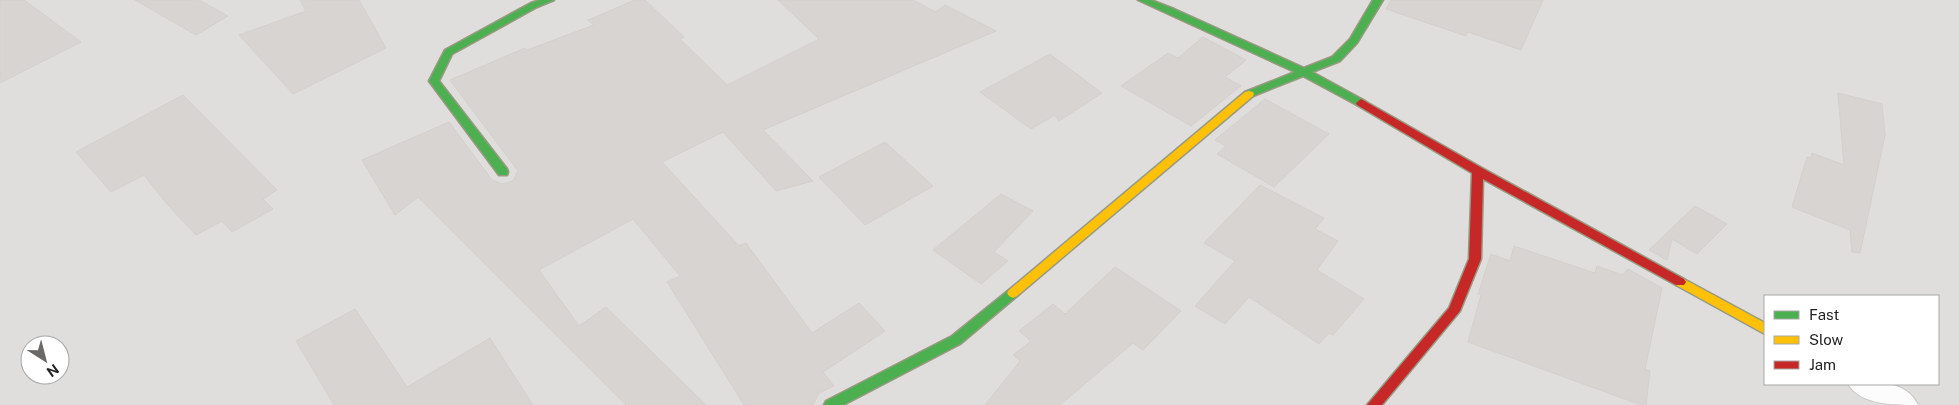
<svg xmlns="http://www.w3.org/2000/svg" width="1959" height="405" font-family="'Public Sans',sans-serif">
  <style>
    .residential { fill: #dfdedc; fill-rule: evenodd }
    .building { fill: #d7d4d2; stroke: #d3d0cc }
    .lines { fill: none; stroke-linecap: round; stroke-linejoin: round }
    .street-casing { stroke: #c9c8c7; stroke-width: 2 }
    .fast-casing { stroke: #999a82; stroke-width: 3 }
    .slow-casing { stroke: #999a82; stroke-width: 3 }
    .jam-casing { stroke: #999a82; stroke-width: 3 }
    .street { fill: #fdfcfc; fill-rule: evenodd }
    .fast { fill: #4caf50; fill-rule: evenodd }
    .slow { fill: #ffc107; fill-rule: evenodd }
    .jam { fill: #c62828; fill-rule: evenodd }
  </style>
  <rect width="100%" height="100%" fill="#f0eeeb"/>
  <path class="residential" d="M 0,0 L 1959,0 L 1959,405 L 0,405 ZM 1765,296 L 1938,296 L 1938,384 L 1765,384 ZM 30,345 L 60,345 L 60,375 L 30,375 Z"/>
  <g class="building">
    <path d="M 0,0 L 24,0 L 81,42 L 0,83 Z"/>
    <path d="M 135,0 L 199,0 L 228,16 L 196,35 Z"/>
    <path d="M 300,0 L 359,0 L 386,48 L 293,94 L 239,35 L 306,11 Z"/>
    <path d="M 635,0 L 645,0 L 684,37 L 680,39 L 727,85 L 819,39 L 778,0 L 913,0 L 936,12 L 945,5 L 996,31 L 763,130 L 813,181 L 776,191 L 723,132 L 662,162 L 739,246 L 746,243 L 812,333 L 859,303 L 885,331 L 823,372 L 834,386 L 819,393 L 813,405 L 744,405 L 667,282 L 680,276 L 633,219 L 539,270 L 579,326 L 606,307 L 706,405 L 626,405 L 418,197 L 395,215 L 362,160 L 449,122 L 492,180 L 502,184 L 513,181 L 518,171 L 450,80 L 525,48 L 527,50 L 594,25 L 588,20 Z"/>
    <path d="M 1391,0 L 1543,0 L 1521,50 L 1468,32 L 1466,36 L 1386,9 Z"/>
    <path d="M 1203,37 L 1246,60 L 1225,77 L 1241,86 L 1191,126 L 1121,86 L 1168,53 L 1178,58 Z"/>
    <path d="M 1050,54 L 1102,93 L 1059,121 L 1055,115 L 1031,129 L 980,92 Z"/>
    <path d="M 1838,93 L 1882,104 L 1885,135 L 1860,253 L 1852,252 L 1850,230 L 1792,207 L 1807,157 L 1811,158 L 1812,153 L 1844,165 Z"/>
    <path d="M 183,95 L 277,190 L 263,199 L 273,209 L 232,232 L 222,221 L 196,235 L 167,204 L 144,175 L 111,192 L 76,152 Z"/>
    <path d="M 1265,99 L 1329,134 L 1274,187 L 1217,154 L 1226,146 L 1215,140 Z"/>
    <path d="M 885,142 L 933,186 L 865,225 L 819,177 Z"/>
    <path d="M 1260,185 L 1324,218 L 1315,229 L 1338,241 L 1317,270 L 1364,299 L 1333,335 L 1329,333 L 1319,344 L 1249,297 L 1225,324 L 1195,306 L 1235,261 L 1204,243 Z"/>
    <path d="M 1001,194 L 1033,211 L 994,252 L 1008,261 L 981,284 L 933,250 Z"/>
    <path d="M 1695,206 L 1727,224 L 1697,254 L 1672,239 L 1667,260 L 1649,250 Z"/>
    <path d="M 1514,246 L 1595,273 L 1597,266 L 1622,275 L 1628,269 L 1662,288 L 1645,369 L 1650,371 L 1646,405 L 1641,405 L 1468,342 L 1481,295 L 1478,294 L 1491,254 L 1510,261 Z"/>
    <path d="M 1115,267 L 1181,311 L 1143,350 L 1133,343 L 1060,405 L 985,405 L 1020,361 L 1013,355 L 1031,341 L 1019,331 L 1053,304 L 1065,314 Z"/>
    <path d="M 355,309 L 407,387 L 490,338 L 533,405 L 334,405 L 296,341 Z"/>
  </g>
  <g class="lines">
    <g class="street-casing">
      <path id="street" d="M 1848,384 C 1873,382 1906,379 1918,405 C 1893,405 1861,405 1848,384 Z"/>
    </g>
    <g class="fast-casing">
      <g id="fast">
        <path d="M 540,0 L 554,0 L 537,7 L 452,54 L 439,81 L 507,169 L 508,172 L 507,175 L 499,175 L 429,81 L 445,50 L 531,3 Z"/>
        <path d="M 1138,0 L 1151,0 L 1174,9 L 1304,68 L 1332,57 L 1350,39 L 1373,0 L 1383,0 L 1357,43 L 1340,61 L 1312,72 L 1365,101 L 1366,103 L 1361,107 L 1357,105 L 1303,76 L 1253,96 L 1245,96 L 1244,94 L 1245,92 L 1295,72 Z"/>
        <path d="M 1013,288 L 1017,290 L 1019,293 L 1017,296 L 960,344 L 843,405 L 824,405 L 826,401 L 952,336 L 1009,290 Z"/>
      </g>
    </g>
    <g class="slow-casing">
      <g id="slow">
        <path d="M 1249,91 L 1253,92 L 1254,94 L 1253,96 L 1017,296 L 1013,298 L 1009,296 L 1007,293 L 1009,290 L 1245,92 Z"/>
        <path d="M 1680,277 L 1765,323 L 1765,334 L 1676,285 L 1674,282 L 1676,279 Z"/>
      </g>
    </g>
    <g class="jam-casing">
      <path id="jam" d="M 1361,99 L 1482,168 L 1684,279 L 1686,282 L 1684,285 L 1676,285 L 1483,179 L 1481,259 L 1460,311 L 1382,405 L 1367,405 L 1449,308 L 1469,259 L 1472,173 L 1357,105 L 1356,103 Z"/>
    </g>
    <use href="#street" class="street"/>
    <use href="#fast" class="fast"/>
    <use href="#slow" class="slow"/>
    <use href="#jam" class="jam"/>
  </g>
  <rect x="1764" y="295" width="175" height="90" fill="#ffffff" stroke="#a7a7a7"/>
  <rect x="1774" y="311" width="25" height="8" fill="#4caf50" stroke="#a7a7a7"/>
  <text x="1809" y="320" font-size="15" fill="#222222">Fast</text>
  <rect x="1774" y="336" width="25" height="8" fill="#ffc107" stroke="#a7a7a7"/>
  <text x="1809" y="345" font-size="15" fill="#222222">Slow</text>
  <rect x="1774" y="361" width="25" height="8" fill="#c62828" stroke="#a7a7a7"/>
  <text x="1809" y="370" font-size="15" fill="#222222">Jam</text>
  <g transform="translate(45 360) rotate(144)"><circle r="24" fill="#ffffff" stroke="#a7a7a7"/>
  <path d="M0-4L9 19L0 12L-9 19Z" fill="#6a6968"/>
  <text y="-8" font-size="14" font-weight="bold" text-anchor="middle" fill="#222222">N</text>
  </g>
</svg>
